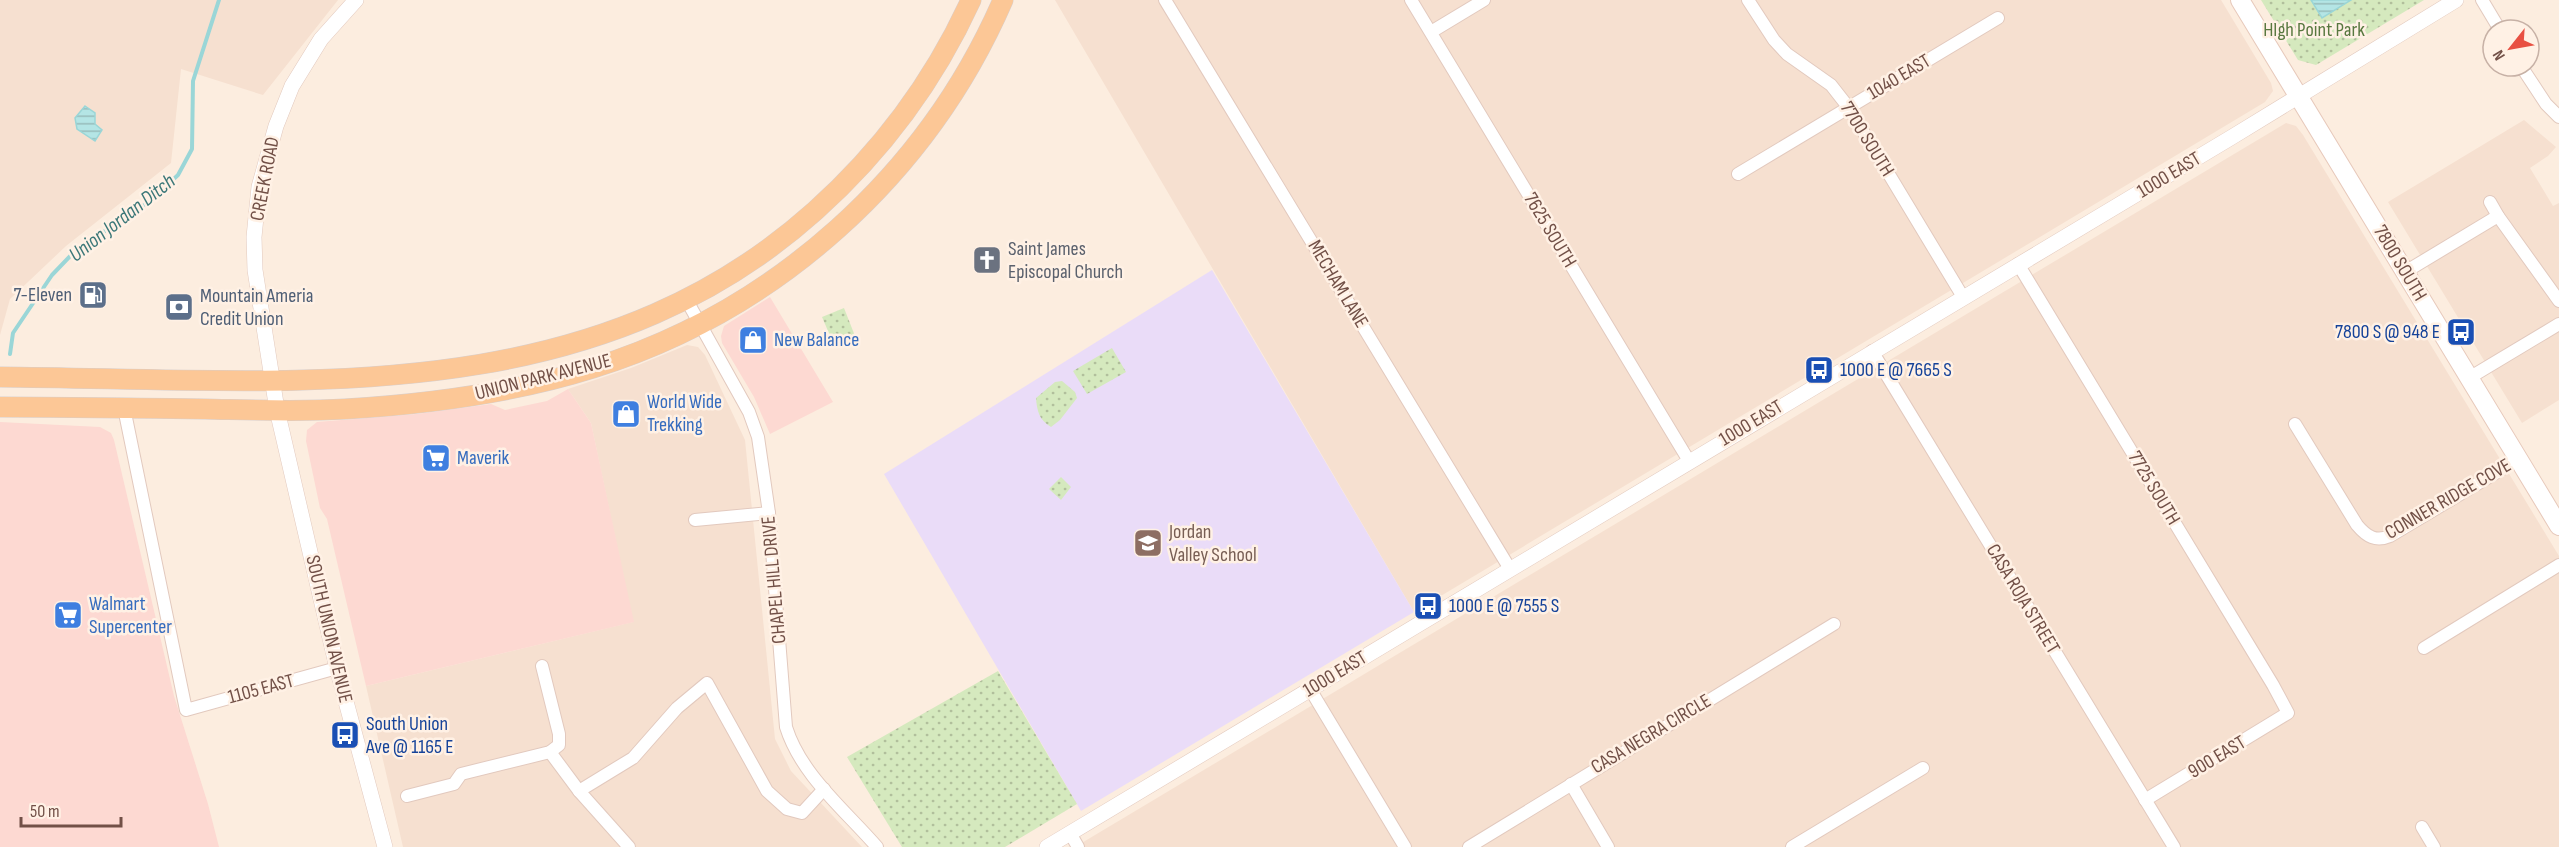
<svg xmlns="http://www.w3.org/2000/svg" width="2559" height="847" font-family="'Sofia Sans Condensed',sans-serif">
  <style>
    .residential { fill: #f6e0d0 }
    .commercial { fill: #fdd9d2 }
    .education { fill: #eadcf8 }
    .green { fill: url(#green-dots) }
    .water { fill: url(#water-rules); stroke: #9ad6d7; stroke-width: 1.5 }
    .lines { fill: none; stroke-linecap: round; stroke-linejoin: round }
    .stream { stroke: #9ad6d7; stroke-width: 4 }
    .minor-casing { stroke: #e2c9be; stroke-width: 14 }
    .tertiary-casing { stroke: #e2c9be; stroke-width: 16 }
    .secondary-casing { stroke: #e7c9bb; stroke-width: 20 }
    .primary-casing { stroke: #d8cecb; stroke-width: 21 }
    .minor { stroke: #fff; stroke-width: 12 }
    .tertiary { stroke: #fff; stroke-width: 15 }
    .secondary { stroke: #fff; stroke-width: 18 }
    .primary { stroke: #fcc796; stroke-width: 20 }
    .labels { text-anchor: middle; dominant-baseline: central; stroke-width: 5; stroke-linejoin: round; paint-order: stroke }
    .park-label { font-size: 20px; fill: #58783f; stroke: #fff1e5 }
    .street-label { font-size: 20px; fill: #725047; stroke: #fff1e5 }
    .worship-label { font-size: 20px; fill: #5b616d; stroke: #fff1e5; text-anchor: start }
    .service-label { font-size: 20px; fill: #4e5e75; stroke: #fff1e5; text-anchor: end }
    .transit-label { font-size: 20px; fill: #164399; stroke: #fff1e5; text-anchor: start }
    .shop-label { font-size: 20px; fill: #366cbe; stroke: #fff1e5; text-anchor: start }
    .education-label { font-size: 20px; fill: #785e54; stroke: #fff1e5; text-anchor: start }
    .water-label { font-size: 21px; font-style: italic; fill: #3b7778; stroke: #fff1e5 }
  </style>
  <defs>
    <pattern id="green-dots" width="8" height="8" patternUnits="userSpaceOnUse" patternTransform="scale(1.5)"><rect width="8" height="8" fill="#d5e9be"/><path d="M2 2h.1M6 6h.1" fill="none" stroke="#b1bf9c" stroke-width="1.8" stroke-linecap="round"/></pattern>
    <pattern id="water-rules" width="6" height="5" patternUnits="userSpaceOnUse" patternTransform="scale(1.5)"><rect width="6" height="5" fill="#b4e5e5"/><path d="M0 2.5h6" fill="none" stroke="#97bcbb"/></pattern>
  </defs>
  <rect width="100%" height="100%" fill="#fceddf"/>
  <g class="residential">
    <path d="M 0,0 L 338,0 L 263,95 L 181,69 L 171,163 L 66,246 L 10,299 L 0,335 Z"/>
    <path d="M 1055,0 L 2221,0 L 2271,83 L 2273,91 L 2265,102 L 1414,612 Z"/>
    <path d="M 2524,120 L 2556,147 L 2548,156 L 2530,168 L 2553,206 L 2559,203 L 2559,400 L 2522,423 L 2388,202 Z"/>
    <path d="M 2286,123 L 2296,126 L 2303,135 L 2559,556 L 2559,847 L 1075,847 Z"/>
    <path d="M 687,345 L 698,347 L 705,355 L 745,440 L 775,739 L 791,771 L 862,847 L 403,847 L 366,686 L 633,622 L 591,423 L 568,389 L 631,368 Z"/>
  </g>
  <g class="commercial">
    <path d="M 770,297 L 833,402 L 770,434 L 754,397 L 722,343 L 721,336 L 724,326 Z"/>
    <path d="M 568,389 L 591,423 L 634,622 L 366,686 L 327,519 L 320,508 L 306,441 L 307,430 L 317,422 L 416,414 L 491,404 L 505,410 L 547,401 Z"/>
    <path d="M 0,422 L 100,427 L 111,433 L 114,440 L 174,696 L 208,804 L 219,847 L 0,847 Z"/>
  </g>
  <path class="education" d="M 1212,270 L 1414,612 L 1081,811 L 884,474 Z"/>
  <g class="green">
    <path d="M 2261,0 L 2424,0 L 2316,65 L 2298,60 Z"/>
    <path d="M 844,308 L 855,336 L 834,345 L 822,317 Z"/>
    <path d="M 1112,348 L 1126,372 L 1087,394 L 1073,371 Z"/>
    <path d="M 1062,381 L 1075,392 L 1077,398 L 1060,420 L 1051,427 C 1039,420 1037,411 1036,398 L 1055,382 Z"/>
    <path d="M 1061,477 L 1071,487 L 1061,500 L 1049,489 Z"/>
    <path d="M 998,671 L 1077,804 L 1005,847 L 902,847 L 847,757 Z"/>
  </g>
  <g class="water">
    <path d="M 2311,0 L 2351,0 L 2322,18 Z"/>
    <path d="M 85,106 L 95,113 L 95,124 L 102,130 L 95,141 L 77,129 L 75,118 Z"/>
  </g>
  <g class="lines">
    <path class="stream" d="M 10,354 L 13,333 L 52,275 L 75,251 L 150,201 L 178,175 L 192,149 L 193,81 L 219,0"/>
    <g class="minor-casing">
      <g id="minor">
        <path d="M 1165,0 L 1510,569"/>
        <path d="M 1411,0 L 1689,461"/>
        <path d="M 1748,0 L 1774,40 L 1787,54 L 1831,85 L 1849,108 L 1963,297"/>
        <path d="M 2482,0 L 2500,30"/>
        <path d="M 1431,32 L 1484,0"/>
        <path d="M 2521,66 L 2546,104 L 2559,117"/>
        <path d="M 1738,174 L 1998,18"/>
        <path d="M 2490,202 L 2498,216 L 2559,301"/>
        <path d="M 2018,264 L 2273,685 L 2288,713 L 2145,800"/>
        <path d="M 2405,272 L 2498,216"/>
        <path d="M 686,299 L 749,412 L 758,437 L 769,513 L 786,727 C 801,775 845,810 877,847"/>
        <path d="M 1872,351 L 2174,847"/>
        <path d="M 2469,378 L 2559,324"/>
        <path d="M 124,408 L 186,710 L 337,668"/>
        <path d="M 2295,424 L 2357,525 C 2367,537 2376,542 2390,536 L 2519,459"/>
        <path d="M 695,520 L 769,513"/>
        <path d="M 2424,648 L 2559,565"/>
        <path d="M 1310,689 L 1405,847"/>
        <path d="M 550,752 L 579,791 L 629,847"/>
        <path d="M 1571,784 L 1608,847"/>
        <path d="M 579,791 L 633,758 L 677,708 L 707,683 L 767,791 L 787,809 L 802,813 L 824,789"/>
        <path d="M 407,796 L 454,784 L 461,774 L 550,752 L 559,745 L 559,734 L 542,666"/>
        <path d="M 2422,827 L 2434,847"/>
        <path d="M 1070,833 L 1078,847"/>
        <path d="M 1469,847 L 1834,624"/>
        <path d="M 1792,847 L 1923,768"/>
      </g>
    </g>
    <g class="tertiary-casing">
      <g id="tertiary">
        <path d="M 356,0 L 321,39 L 292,86 L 276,126 L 259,187 L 254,237 L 255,270 L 277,410 L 337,668 L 385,847"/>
        <path d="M 1047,847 L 2232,137 L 2456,0"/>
      </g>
    </g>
    <g class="secondary-casing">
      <path id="secondary" d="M 2240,0 L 2559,526"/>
    </g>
    <g class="primary-casing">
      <g id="primary">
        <path d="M 0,377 C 283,379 586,416 815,211 C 881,152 934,81 971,0"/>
        <path d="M 0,407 C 68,407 137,408 205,409 C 252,410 299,412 345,409 C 429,404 514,393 593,368 C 776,311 927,175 1003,0"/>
      </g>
    </g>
    <use href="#minor" class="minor"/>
    <use href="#tertiary" class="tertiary"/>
    <use href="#secondary" class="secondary"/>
    <use href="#primary" class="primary"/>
  </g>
  <defs>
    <g id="church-square" transform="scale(1.5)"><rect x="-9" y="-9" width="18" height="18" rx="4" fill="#6b7280" stroke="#fff1e5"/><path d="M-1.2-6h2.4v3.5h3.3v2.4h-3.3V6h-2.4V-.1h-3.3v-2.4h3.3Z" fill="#fff"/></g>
    <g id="fuel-square" transform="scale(1.5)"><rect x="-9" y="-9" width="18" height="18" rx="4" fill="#5c6f8a" stroke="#fff1e5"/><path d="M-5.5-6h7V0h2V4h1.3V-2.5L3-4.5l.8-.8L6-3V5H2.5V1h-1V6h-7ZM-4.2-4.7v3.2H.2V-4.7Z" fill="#fff"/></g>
    <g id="bank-square" transform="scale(1.5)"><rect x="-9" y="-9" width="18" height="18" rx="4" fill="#5c6f8a" stroke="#fff1e5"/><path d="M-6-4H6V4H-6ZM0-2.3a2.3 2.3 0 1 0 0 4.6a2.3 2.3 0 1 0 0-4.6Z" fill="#fff"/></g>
    <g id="bus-square" transform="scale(1.5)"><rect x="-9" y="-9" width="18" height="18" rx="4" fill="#1a4fb4" stroke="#fff1e5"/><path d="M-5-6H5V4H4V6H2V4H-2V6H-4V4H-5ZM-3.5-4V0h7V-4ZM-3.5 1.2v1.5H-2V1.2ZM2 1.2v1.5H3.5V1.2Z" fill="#fff"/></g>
    <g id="shop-square" transform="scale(1.5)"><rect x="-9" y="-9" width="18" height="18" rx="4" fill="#3f7fe0" stroke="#fff1e5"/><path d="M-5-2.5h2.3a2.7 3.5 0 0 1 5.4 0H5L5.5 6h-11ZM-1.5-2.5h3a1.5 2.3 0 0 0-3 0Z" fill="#fff"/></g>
    <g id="supermarket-square" transform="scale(1.5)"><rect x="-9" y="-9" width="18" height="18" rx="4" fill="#3f7fe0" stroke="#fff1e5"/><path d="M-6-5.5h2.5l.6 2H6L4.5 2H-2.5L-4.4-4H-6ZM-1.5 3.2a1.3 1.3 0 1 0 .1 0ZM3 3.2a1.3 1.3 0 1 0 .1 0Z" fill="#fff"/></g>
    <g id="school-square" transform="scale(1.5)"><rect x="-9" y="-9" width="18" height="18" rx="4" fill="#8d6e63" stroke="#fff1e5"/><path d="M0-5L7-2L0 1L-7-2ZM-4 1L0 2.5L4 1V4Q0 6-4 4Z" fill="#fff"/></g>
  </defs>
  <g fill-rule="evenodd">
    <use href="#church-square" x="987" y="260"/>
    <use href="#fuel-square" x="93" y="295"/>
    <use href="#bank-square" x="179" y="307"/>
    <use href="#bus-square" x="2461" y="332"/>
    <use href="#shop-square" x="753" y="340"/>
    <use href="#bus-square" x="1819" y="370"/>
    <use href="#shop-square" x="626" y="414"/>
    <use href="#supermarket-square" x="436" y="458"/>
    <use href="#school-square" x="1148" y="543"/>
    <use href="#bus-square" x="1428" y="606"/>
    <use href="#supermarket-square" x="68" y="615"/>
    <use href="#bus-square" x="345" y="735"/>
  </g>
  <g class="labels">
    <g class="park-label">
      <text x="2314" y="30">HIgh Point Park</text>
    </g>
    <g class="street-label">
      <text transform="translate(1899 77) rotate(-31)">1040 EAST</text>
      <text transform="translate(1867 139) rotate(58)">7700 SOUTH</text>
      <text transform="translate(2169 175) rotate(-31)">1000 EAST</text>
      <text transform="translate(265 179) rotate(-79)">CREEK ROAD</text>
      <text transform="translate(1550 230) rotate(59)">7625 SOUTH</text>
      <text transform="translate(2400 263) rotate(59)">7800 SOUTH</text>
      <text transform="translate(1338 284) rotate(59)">MECHAM LANE</text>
      <text transform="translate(543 377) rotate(-14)">UNION PARK AVENUE</text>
      <text transform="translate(1751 423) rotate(-31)">1000 EAST</text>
      <text transform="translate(2154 488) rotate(59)">7725 SOUTH</text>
      <text transform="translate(2448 499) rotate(-30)">CONNER RIDGE COVE</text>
      <text transform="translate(774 580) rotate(-95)">CHAPEL HILL DRIVE</text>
      <text transform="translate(2023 599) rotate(59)">CASA ROJA STREET</text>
      <text transform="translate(329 629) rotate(77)">SOUTH UNION AVENUE</text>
      <text transform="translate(1335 674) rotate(-31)">1000 EAST</text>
      <text transform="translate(261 689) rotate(-15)">1105 EAST</text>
      <text transform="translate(1651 734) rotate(-31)">CASA NEGRA CIRCLE</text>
      <text transform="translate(2217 757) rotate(-31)">900 EAST</text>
    </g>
    <g class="worship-label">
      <text x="1008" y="249">Saint James<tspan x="1008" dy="23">Episcopal Church</tspan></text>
    </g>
    <g class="service-label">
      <text x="72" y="295">7-Eleven</text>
      <text x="200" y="296" text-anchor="start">Mountain Ameria<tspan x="200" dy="23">Credit Union</tspan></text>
    </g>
    <g class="transit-label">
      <text x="2440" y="332" text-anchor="end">7800 S @ 948 E</text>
      <text x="1840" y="370">1000 E @ 7665 S</text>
      <text x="1449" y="606">1000 E @ 7555 S</text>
      <text x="366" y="724">South Union<tspan x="366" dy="23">Ave @ 1165 E</tspan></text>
    </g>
    <g class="shop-label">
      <text x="774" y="340">New Balance</text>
      <text x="647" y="402">World Wide<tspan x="647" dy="23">Trekking</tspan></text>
      <text x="457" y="458">Maverik</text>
      <text x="89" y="604">Walmart<tspan x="89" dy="23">Supercenter</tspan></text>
    </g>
    <g class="education-label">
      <text x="1169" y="532">Jordan<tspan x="1169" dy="23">Valley School</tspan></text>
    </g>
    <g class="water-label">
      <text transform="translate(122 218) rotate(-38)">Union Jordan Ditch</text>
    </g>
  </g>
  <g transform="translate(2511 48) rotate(239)"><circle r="28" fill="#fff1e5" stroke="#c7b1a6" stroke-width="1.5"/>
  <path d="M0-4.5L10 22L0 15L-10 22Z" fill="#e85042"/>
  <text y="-9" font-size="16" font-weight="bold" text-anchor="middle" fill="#725047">N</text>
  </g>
  <path d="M21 817v9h100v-9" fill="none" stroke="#725047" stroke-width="3"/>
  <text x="30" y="817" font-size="18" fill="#725047" stroke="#fff1e5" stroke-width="4.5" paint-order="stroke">50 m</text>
</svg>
